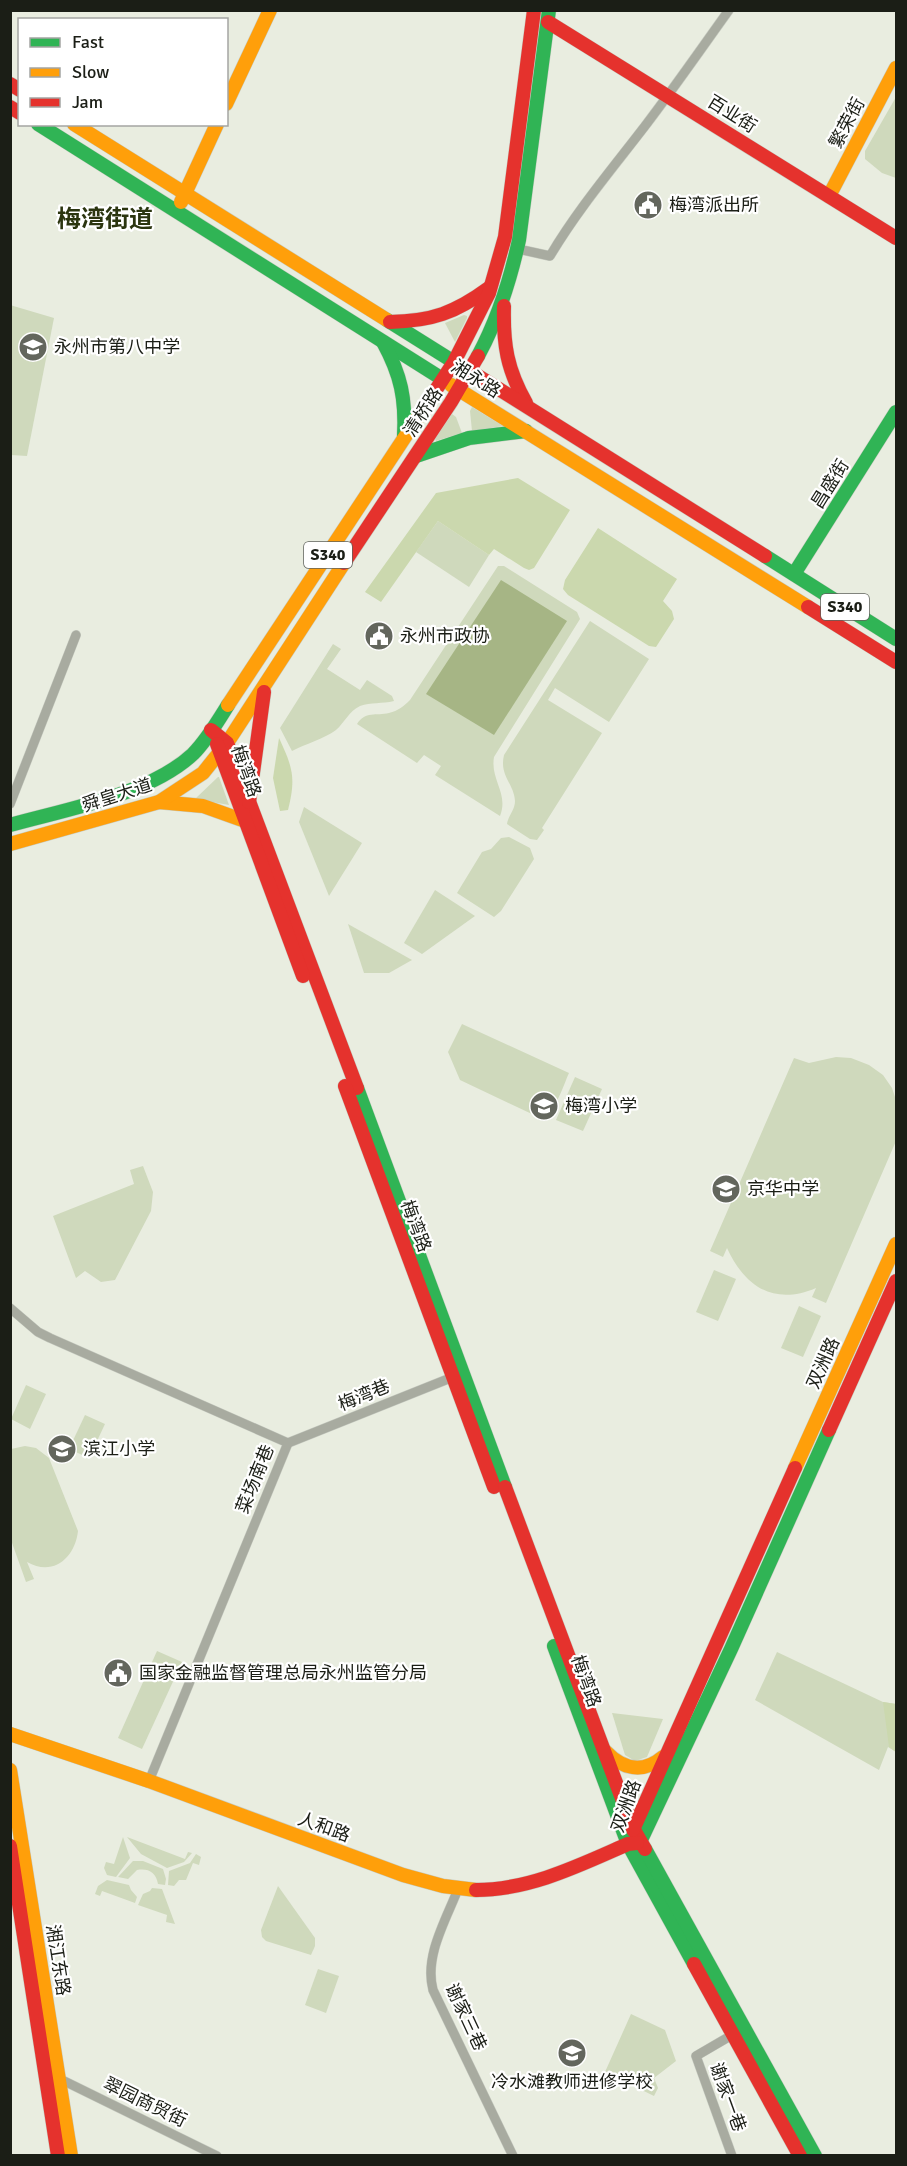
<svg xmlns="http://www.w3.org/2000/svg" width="907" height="2166" font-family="Signika,'Noto Sans SC',sans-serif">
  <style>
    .green { fill: #cfd9bc }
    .forest { fill: #cbd8ae }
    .water { fill: #a6b585 }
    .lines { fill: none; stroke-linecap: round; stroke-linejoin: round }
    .street-casing { stroke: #c7cbc1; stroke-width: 10 }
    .fast-casing { stroke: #c7cbc1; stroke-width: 15 }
    .slow-casing { stroke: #c7cbc1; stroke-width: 15 }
    .jam-casing { stroke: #c7cbc1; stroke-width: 15 }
    .street { stroke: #a8aba0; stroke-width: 9 }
    .fast { stroke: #30b455; stroke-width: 14 }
    .slow { stroke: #ff9f0a; stroke-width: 14 }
    .jam { stroke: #e5322d; stroke-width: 14 }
    .labels { text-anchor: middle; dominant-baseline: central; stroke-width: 4.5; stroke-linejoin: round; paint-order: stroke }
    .shield { fill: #fff; stroke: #5f625c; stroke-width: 1.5 }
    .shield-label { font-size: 16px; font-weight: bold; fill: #1b1e16 }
    .street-label { font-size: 18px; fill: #1b1e16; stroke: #fff }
    .poi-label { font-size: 18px; fill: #1b1e16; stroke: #fff; text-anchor: start }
    .district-label { font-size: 24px; font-weight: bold; fill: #2b350f; stroke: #fff }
  </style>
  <rect width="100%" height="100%" fill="#e9ede0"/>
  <g class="green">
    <path d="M 896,97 L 896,178 L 882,173 L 865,159 L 865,151 Z"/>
    <path d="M 10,305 L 54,318 L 27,456 L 11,455 Z"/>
    <path d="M 464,315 L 467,316 L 467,318 L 455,342 L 445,323 Z"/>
    <path d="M 472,407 L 503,426 L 472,431 L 470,411 Z"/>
    <path d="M 452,414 L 456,417 L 462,433 L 436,441 L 435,439 Z"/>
    <path d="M 438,521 L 489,555 L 469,587 L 416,552 Z"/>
    <path d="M 498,566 L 504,566 L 577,612 L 580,619 L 494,757 C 490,780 509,793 500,816 L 435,775 L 441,766 L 424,755 L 417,763 L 357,724 C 365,711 376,716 389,713 C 398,711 404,706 410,700 Z"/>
    <path d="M 590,621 L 649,659 L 609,722 L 555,688 L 548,700 L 602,733 L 542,828 L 544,830 L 537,840 L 530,839 L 507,824 C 508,816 515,810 515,801 C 514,783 499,776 504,755 Z"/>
    <path d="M 333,644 L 341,649 L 327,669 L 360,690 L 367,680 L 392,696 L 394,701 C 382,704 371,702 360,706 C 349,711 345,722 336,730 C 324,739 305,744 292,751 L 280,728 Z"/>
    <path d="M 219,777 L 229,805 L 195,799 L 218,777 Z"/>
    <path d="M 304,807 L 362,843 L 329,896 L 299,822 Z"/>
    <path d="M 509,837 L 530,848 L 534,859 L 501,911 L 494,917 L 457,893 L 482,852 L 491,849 L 501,838 Z"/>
    <path d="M 435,890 L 475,916 L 422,954 L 404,943 Z"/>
    <path d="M 348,924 L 412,960 L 389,973 L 364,973 Z"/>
    <path d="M 462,1024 L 569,1073 C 562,1088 555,1119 534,1115 L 460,1080 L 448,1052 Z"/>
    <path d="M 836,1057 L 851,1058 L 869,1065 L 883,1075 L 892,1088 L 896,1100 L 896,1141 L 826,1303 L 812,1297 L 816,1288 C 774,1306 745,1287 727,1248 L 723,1257 L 710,1251 L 794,1058 L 809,1063 Z"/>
    <path d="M 575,1077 L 602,1089 L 583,1131 L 556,1120 Z"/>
    <path d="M 143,1166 L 153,1192 L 151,1211 L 115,1280 L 101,1282 L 85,1271 L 76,1278 L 53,1216 L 134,1184 L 130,1170 Z"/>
    <path d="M 714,1270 L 736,1279 L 718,1321 L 696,1312 Z"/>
    <path d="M 799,1306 L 821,1316 L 803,1357 L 781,1348 Z"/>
    <path d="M 26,1385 L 46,1394 L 30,1429 L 11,1419 Z"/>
    <path d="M 85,1415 L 105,1424 L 89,1458 L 69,1449 Z"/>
    <path d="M 25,1446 L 36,1448 L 49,1458 L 78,1531 C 75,1558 53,1577 27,1562 L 34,1579 L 26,1582 L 11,1540 L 11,1449 Z"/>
    <path d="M 157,1651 L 182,1662 L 142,1749 L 118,1738 Z"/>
    <path d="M 777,1652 L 883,1702 L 896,1704 L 896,1752 L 888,1747 L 879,1770 L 755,1700 Z"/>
    <path d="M 612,1713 L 663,1719 L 647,1757 L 635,1761 L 625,1755 Z"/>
    <path d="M 123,1837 L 130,1858 L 116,1877 L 107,1875 L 104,1868 L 106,1862 L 114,1864 Z"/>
    <path d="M 127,1837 L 185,1859 L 188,1852 L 192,1853 L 184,1862 L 167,1868 L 141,1854 Z"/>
    <path d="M 196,1854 L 201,1857 L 199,1865 L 193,1863 L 186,1880 L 179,1880 L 174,1886 L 168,1885 L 169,1871 L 190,1863 Z"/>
    <path d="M 133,1861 L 143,1861 L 163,1869 L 166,1879 L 165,1885 L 158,1884 C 156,1872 148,1868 137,1870 L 128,1879 L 118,1877 Z"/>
    <path d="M 107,1880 L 129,1885 L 131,1890 L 137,1897 L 135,1903 L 102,1891 L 100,1896 L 95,1894 L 98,1886 Z"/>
    <path d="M 278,1886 L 315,1938 L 315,1946 L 311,1955 L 266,1941 L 262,1937 L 261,1930 Z"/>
    <path d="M 152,1888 L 162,1889 L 175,1924 L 166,1922 L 167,1915 L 138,1905 L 143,1894 L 150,1891 Z"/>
    <path d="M 318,1969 L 339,1976 L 326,2013 L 305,2005 Z"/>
    <path d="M 631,2014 L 665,2030 L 676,2061 L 654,2078 L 658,2088 L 654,2096 L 605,2072 Z"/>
  </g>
  <g class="forest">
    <path d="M 518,478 L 570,510 L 534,568 L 529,570 L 524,568 L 494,549 L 489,555 L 438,521 L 381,602 L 365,592 L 436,493 Z"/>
    <path d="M 598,528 L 677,579 L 663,601 L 672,611 L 674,619 L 656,647 L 649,646 L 568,595 L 563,589 L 565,580 Z"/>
    <path d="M 279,738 C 293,768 296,778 288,810 L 280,811 L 273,778 Z"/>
    <path d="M 883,1702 L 896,1704 L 896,1752 L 889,1747 Z"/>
  </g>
  <path class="water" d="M 501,580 L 567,621 L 494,735 L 426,694 Z"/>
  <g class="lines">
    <g class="street-casing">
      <g id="street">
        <path d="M 518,249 L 550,256 C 578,209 612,169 645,126 C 674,88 701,49 729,10"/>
        <path d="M 10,804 L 76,635"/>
        <path d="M 10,1308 L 38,1332 L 50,1338 L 288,1443 L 149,1781"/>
        <path d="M 288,1443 L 453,1377"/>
        <path d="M 458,1889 C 446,1920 424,1956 433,1990 L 513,2156"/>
        <path d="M 58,2078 L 217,2156"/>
        <path d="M 732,2156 L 696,2056 L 732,2035"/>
      </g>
    </g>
    <g class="fast-casing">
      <g id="fast">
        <path d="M 38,124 L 444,380"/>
        <path d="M 387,320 L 454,362"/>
        <path d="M 383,342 C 401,375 406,399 404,436"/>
        <path d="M 478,356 C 498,319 510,281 519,240 L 549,10"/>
        <path d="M 416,456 L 469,438 L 526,431"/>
        <path d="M 765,556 L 896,639"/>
        <path d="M 794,574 L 896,412"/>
        <path d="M 10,825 C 67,809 149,795 193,754 C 207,740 218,721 228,705"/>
        <path d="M 357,1088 L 505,1487"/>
        <path d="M 554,1646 L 628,1844 L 694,1964"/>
        <path d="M 640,1842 L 731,1649 L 829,1430"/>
        <path d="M 645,1849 L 815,2156"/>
      </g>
    </g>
    <g class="slow-casing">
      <g id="slow">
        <path d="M 226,104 L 270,10"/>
        <path d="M 74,124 L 387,320"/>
        <path d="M 829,196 L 896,68"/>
        <path d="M 181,202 L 217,124"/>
        <path d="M 451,385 L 808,607"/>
        <path d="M 228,705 L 428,402"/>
        <path d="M 159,802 L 203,806 L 245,821"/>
        <path d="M 10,844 L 159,802 L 203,773 L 227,743 L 344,563"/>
        <path d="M 795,1468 L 896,1244"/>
        <path d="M 10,1734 L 149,1781 L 403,1875 L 443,1886 L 476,1890"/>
        <path d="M 605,1751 C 622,1769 643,1774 663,1757"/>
        <path d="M 10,1770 L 71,2156"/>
      </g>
    </g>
    <g class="jam-casing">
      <g id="jam">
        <path d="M 548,22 L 896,238"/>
        <path d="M 10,84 L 20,90"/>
        <path d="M 10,107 L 20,113"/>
        <path d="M 504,306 C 503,345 507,369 526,403"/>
        <path d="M 390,322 C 432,321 455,313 489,288"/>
        <path d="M 462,366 L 765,556"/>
        <path d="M 428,402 L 454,362 L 489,293 L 505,237 L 534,10"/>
        <path d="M 344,563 L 451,402 L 478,356"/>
        <path d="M 808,607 L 896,662"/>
        <path d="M 211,730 L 227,743 L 357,1088"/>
        <path d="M 217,744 L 303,976"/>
        <path d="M 249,802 L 264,692"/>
        <path d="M 345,1086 L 494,1487"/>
        <path d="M 829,1430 L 896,1281"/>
        <path d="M 505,1487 L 633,1828 L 645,1849"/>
        <path d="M 633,1830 L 795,1468"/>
        <path d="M 10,1846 L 58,2156"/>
        <path d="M 476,1890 C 530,1890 580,1865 628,1844 L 637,1843"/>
        <path d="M 694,1964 L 800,2156"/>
      </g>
    </g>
    <use href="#street" class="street"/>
    <use href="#fast" class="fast"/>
    <use href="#slow" class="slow"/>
    <use href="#jam" class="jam"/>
  </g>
  <defs>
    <g id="civic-disc" transform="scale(1.5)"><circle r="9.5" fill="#63665d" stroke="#fff"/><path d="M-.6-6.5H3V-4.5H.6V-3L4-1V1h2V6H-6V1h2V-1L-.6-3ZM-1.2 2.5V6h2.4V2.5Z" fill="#fff"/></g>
    <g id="school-disc" transform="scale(1.5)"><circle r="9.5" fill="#63665d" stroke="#fff"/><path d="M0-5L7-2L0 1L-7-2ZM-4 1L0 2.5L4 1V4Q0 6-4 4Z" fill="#fff"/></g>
  </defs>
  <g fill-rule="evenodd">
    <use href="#civic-disc" x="648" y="205"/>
    <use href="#school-disc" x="33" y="347"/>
    <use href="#civic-disc" x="379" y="636"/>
    <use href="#school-disc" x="544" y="1106"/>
    <use href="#school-disc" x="726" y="1189"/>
    <use href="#school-disc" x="62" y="1449"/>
    <use href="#civic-disc" x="118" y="1673"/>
    <use href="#school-disc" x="572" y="2053"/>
  </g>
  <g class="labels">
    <g class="shield">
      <rect x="304" y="542" width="48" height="26" rx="4.5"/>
      <rect x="821" y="594" width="48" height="26" rx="4.5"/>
    </g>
    <g class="shield-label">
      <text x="328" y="555">S340</text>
      <text x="845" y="607">S340</text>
    </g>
    <g class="street-label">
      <text transform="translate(732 114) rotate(32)">百业街</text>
      <text transform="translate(847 123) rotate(-62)">繁荣街</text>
      <text transform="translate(476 379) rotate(32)">湘永路</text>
      <text transform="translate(423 412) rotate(-57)">清桥路</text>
      <text transform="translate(830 484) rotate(-58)">昌盛街</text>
      <text transform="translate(246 771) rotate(70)">梅湾路</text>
      <text transform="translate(117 795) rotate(-18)">舜皇大道</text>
      <text transform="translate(416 1226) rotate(69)">梅湾路</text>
      <text transform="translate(823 1363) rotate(-66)">双洲路</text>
      <text transform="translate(364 1395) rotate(-22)">梅湾巷</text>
      <text transform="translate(255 1479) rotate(-68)">菜场南巷</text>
      <text transform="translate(586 1681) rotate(70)">梅湾路</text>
      <text transform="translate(626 1806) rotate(-70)">双洲路</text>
      <text transform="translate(324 1827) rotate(20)">人和路</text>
      <text transform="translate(58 1960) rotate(81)">湘江东路</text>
      <text transform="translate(466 2017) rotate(65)">谢家三巷</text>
      <text transform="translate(728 2097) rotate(70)">谢家一巷</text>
      <text transform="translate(145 2102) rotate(26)">翠园商贸街</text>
    </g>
    <g class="poi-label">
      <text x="669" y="205">梅湾派出所</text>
      <text x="54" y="347">永州市第八中学</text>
      <text x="400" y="636">永州市政协</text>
      <text x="565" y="1106">梅湾小学</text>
      <text x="747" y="1189">京华中学</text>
      <text x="83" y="1449">滨江小学</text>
      <text x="139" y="1673">国家金融监督管理总局永州监管分局</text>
      <text x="572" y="2082" text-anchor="middle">冷水滩教师进修学校</text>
    </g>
    <g class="district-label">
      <text x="105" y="219">梅湾街道</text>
    </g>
  </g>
  <rect width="907" height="2166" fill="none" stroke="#1b1e16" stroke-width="24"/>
  <rect x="18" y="18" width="210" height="108" fill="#ffffff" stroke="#a4a5a2" stroke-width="1.5"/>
  <rect x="30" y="38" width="30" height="9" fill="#30b455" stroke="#a4a5a2" stroke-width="1.5"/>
  <text x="72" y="48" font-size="18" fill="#1b1e16">Fast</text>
  <rect x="30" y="68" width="30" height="9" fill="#ff9f0a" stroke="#a4a5a2" stroke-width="1.5"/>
  <text x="72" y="78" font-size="18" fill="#1b1e16">Slow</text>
  <rect x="30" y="98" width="30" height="9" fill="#e5322d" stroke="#a4a5a2" stroke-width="1.5"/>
  <text x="72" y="108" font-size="18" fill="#1b1e16">Jam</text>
</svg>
